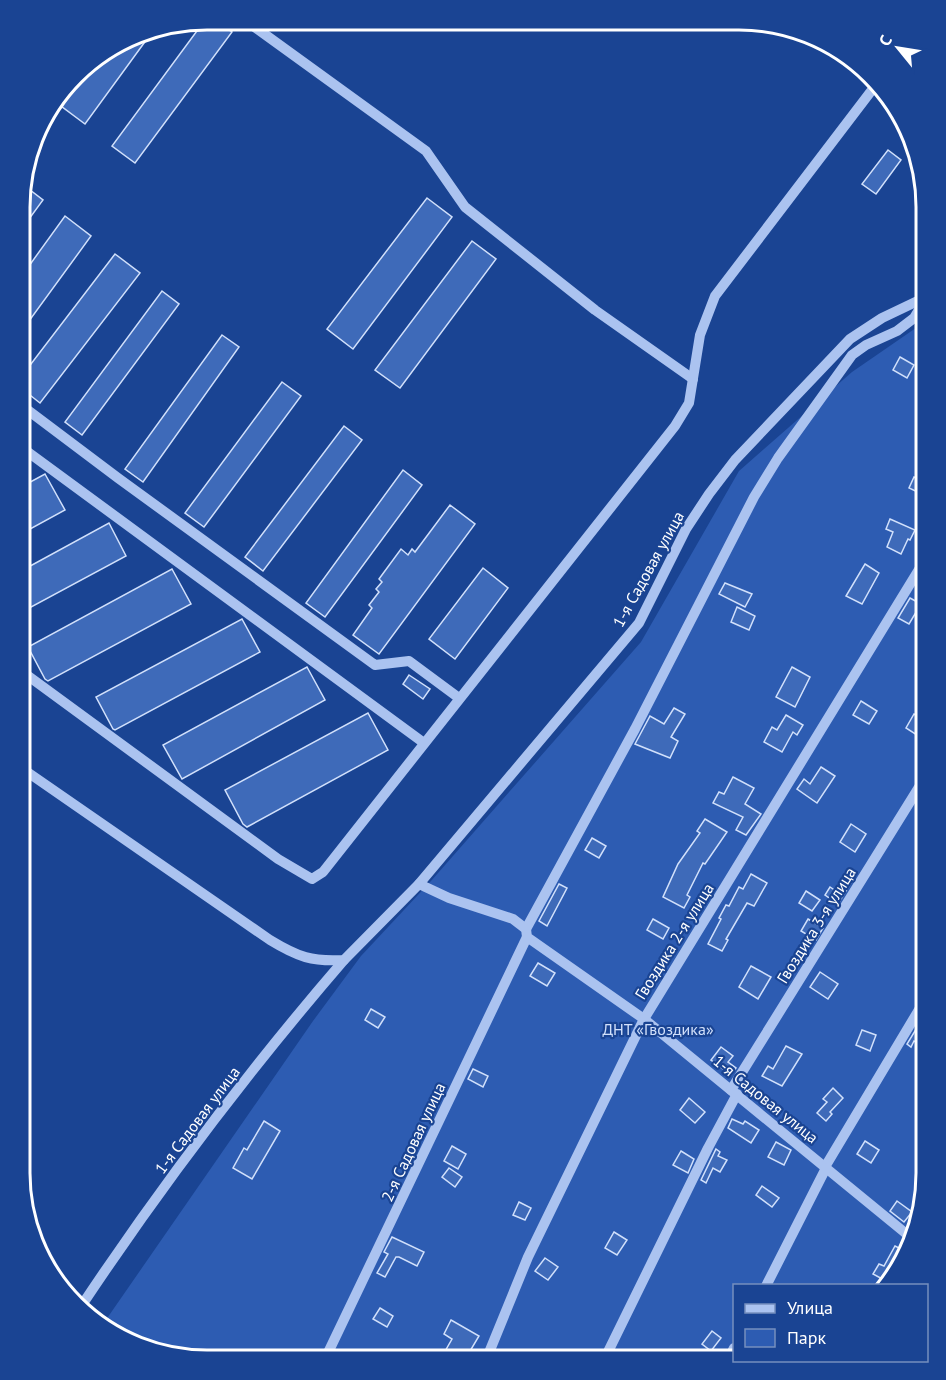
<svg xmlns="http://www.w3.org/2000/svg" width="946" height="1380" font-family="'PT Sans',sans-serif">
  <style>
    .green { fill: #2d5cb2 }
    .building { fill: #3e6ab9; stroke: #d1e0fb; stroke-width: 1.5 }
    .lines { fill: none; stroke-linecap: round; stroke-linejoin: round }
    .minor { stroke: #abc3f0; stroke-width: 10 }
    .labels { text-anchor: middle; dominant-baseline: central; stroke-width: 4.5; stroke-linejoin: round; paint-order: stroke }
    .street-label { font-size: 16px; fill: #fff; stroke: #1a4493 }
    .park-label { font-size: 16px; fill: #d1e0fb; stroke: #1a4493 }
    .rim { fill: none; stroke: #fff; stroke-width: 3 }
  </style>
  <rect width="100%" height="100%" fill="#1a4493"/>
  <path class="green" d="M 926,321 L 926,1185 L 895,1277 L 885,1286 L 734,1286 L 734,1360 L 183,1359 L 103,1329 L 101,1327 L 313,1021 L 361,956 L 431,881 L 641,642 L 739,471 L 852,372 Z"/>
  <g class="building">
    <path d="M 205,20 L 214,20 L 232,32 L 135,163 L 112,146 Z"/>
    <path d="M 155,28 L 85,124 L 61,106 L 96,59 L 147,30 Z"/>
    <path d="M 888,150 L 901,160 L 876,194 L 862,184 Z"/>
    <path d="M 21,183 L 43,200 L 21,230 Z"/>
    <path d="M 427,198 L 452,217 L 353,349 L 327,329 Z"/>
    <path d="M 65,216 L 91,236 L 21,332 L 21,277 Z"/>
    <path d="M 472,241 L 496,259 L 400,388 L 375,370 Z"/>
    <path d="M 115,254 L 140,273 L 40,403 L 21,388 L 21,377 Z"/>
    <path d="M 162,291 L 179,304 L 82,435 L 65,422 Z"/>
    <path d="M 222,335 L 239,347 L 143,482 L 125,469 Z"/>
    <path d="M 900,357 L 914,365 L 907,378 L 893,370 Z"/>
    <path d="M 282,382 L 301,396 L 204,527 L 185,513 Z"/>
    <path d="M 344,426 L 362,440 L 263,571 L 245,557 Z"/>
    <path d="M 403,470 L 422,485 L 325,617 L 306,603 Z"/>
    <path d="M 45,474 L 65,510 L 21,534 L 21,487 Z"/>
    <path d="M 914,477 L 926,483 L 926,496 L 909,488 Z"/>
    <path d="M 450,505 L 475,524 L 379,654 L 353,635 L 372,608 L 369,605 L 379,592 L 376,589 L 382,582 L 379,579 L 401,549 L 408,555 L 412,549 L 415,552 Z"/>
    <path d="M 890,519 L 915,530 L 910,540 L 908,539 L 901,554 L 887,547 L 893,532 L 886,529 Z"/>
    <path d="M 109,523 L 126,556 L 20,613 L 21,571 Z"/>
    <path d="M 865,564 L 879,573 L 862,604 L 846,596 Z"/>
    <path d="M 483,568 L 508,588 L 455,659 L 429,639 Z"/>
    <path d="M 172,569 L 191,604 L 48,681 L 45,679 L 28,647 Z"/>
    <path d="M 725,583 L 752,594 L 745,607 L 719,594 Z"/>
    <path d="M 910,598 L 921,604 L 909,624 L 898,618 Z"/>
    <path d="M 737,607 L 755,616 L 749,630 L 731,622 Z"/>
    <path d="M 242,619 L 260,652 L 115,730 L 113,729 L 96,697 Z"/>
    <path d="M 307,667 L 325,700 L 182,779 L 163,745 Z"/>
    <path d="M 792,667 L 810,677 L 795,707 L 776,697 Z"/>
    <path d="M 409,675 L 430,689 L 423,699 L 403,684 Z"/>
    <path d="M 861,701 L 877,711 L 869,724 L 853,715 Z"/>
    <path d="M 674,708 L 685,714 L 671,737 L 678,741 L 670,758 L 635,744 L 650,716 L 664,724 Z"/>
    <path d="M 368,713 L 388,750 L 247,827 L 243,824 L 225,790 Z"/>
    <path d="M 914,714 L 926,721 L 926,733 L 923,739 L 906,728 Z"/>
    <path d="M 786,715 L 803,725 L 797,735 L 793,732 L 782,752 L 764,742 L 772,727 L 777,730 Z"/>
    <path d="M 821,767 L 835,776 L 817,803 L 797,789 L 804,779 L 810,784 Z"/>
    <path d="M 733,777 L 754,788 L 745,804 L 761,814 L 746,835 L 736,830 L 743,817 L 713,803 L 719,792 L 724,794 Z"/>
    <path d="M 705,819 L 727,832 L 705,864 L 703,863 L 687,895 L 690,897 L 684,908 L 663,897 L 678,864 L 700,833 L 697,831 Z"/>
    <path d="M 851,824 L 866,834 L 855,852 L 840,842 Z"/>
    <path d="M 592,838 L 606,846 L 599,858 L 585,850 Z"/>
    <path d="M 751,874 L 767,883 L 754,906 L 747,903 L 726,939 L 728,940 L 722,951 L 708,944 L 721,919 L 719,918 L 726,905 L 729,906 L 739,887 L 743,889 Z"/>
    <path d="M 844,877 L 852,881 L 838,904 L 825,895 L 830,887 L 836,891 Z"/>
    <path d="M 559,884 L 567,888 L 547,926 L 539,921 Z"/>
    <path d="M 806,891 L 820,900 L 812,911 L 799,903 Z"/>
    <path d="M 653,919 L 669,928 L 663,939 L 647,930 Z"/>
    <path d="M 808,919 L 823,928 L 816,940 L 801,931 Z"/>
    <path d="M 538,963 L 555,973 L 547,986 L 530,976 Z"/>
    <path d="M 751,966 L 771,977 L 758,999 L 739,987 Z"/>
    <path d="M 820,972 L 838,984 L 828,999 L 810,987 Z"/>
    <path d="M 371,1009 L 385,1017 L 378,1028 L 365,1020 Z"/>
    <path d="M 918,1026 L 926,1030 L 926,1033 L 920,1044 L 914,1041 L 911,1047 L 907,1044 Z"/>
    <path d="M 862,1030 L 876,1035 L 870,1051 L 856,1045 Z"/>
    <path d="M 786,1046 L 802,1054 L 782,1086 L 762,1076 L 768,1066 L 773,1069 Z"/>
    <path d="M 721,1047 L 733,1056 L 728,1062 L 736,1068 L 731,1075 L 711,1060 Z"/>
    <path d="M 473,1069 L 488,1076 L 483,1087 L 468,1079 Z"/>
    <path d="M 833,1088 L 843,1098 L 830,1112 L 832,1114 L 826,1121 L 817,1113 L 827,1102 L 823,1099 Z"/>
    <path d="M 689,1098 L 705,1112 L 695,1123 L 680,1110 Z"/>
    <path d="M 732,1119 L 743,1124 L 745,1121 L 759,1130 L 751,1143 L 728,1128 Z"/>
    <path d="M 264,1121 L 280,1131 L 252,1179 L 233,1168 L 244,1148 L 247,1150 Z"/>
    <path d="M 865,1141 L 879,1150 L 871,1163 L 857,1154 Z"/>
    <path d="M 776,1142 L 791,1150 L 784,1165 L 768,1157 Z"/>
    <path d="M 452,1146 L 466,1154 L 458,1169 L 444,1161 Z"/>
    <path d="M 716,1149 L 720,1152 L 718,1156 L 727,1160 L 720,1172 L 713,1168 L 706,1183 L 701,1180 Z"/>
    <path d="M 681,1151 L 694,1159 L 688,1173 L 673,1165 Z"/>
    <path d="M 449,1168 L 462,1177 L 455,1187 L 442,1177 Z"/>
    <path d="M 762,1186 L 779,1198 L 772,1207 L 756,1195 Z"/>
    <path d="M 897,1201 L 912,1212 L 904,1222 L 890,1211 Z"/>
    <path d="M 519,1202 L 531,1208 L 525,1220 L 513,1215 Z"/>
    <path d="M 614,1232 L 627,1240 L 617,1255 L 605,1248 Z"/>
    <path d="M 392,1237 L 424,1252 L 417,1266 L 399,1257 L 396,1257 L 385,1277 L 377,1273 L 388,1254 L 384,1252 Z"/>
    <path d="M 895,1246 L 903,1250 L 894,1268 L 888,1272 L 886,1281 L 873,1274 L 879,1264 L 884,1266 Z"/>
    <path d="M 545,1258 L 558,1267 L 548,1280 L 535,1271 Z"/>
    <path d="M 380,1308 L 393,1316 L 387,1327 L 373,1319 Z"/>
    <path d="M 451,1320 L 479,1336 L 470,1351 L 479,1357 L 479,1360 L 440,1360 L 452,1339 L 444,1334 Z"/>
    <path d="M 712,1331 L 721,1338 L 711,1351 L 702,1344 Z"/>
  </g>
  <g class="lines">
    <g class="minor">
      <path d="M 245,20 L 426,151 L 465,207 L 595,310 L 693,379"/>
      <path d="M 21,405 L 118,478 L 375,665 L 409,661 L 459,698"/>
      <path d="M 21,447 L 424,743"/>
      <path d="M 20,670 L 278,859 L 312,879 L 323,872 L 675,426 L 689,403 L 700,335 L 715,296 L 875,86"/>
      <path d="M 20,767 L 270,940 C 298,957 312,962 344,960 L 419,884 L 639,623 L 686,529 L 709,494 L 735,460 L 850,339 L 882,318 L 926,297"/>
      <path d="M 419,884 L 449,898 L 513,919 L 526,929 L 527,937 L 644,1019 L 909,1236"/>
      <path d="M 526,929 L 635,729 L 754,497 L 778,458 L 852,355 L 866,345 L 897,331 L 914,318 L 926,298"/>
      <path d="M 731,1090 L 926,776"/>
      <path d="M 825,1167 L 926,998"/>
      <path d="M 894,1278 L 895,1275"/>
      <path d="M 766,1286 L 826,1168"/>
      <path d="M 82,1305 C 162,1185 250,1069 344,960"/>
      <path d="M 325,1359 L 527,937"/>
      <path d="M 486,1360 L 528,1257 L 644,1019 L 926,558"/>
      <path d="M 604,1360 L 708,1148 L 737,1094"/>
      <path d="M 728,1360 L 734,1348"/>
    </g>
  </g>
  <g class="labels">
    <g class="street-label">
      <text transform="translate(648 569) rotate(-61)">1-я Садовая улица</text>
      <text transform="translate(816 925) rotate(-58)">Гвоздика 3-я улица</text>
      <text transform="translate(674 941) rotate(-58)">Гвоздика 2-я улица</text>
      <text transform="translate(766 1099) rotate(39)">1-я Садовая улица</text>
      <text transform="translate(197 1120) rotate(-53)">1-я Садовая улица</text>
      <text transform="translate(413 1142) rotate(-65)">2-я Садовая улица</text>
    </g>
    <g class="park-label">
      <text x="658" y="1029">ДНТ «Гвоздика»</text>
    </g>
  </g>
  <path d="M0 0H946V1380H0ZM207 30H739A177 177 0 0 1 916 207V1173A177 177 0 0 1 739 1350H207A177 177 0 0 1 30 1173V207A177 177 0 0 1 207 30Z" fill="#1a4493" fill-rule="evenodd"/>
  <path class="rim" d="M207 30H739A177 177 0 0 1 916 207V1173A177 177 0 0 1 739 1350H207A177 177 0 0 1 30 1173V207A177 177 0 0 1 207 30Z"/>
  <rect x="733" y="1284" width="195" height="78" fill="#1a4493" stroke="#768fbe" stroke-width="1.5"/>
  <rect x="745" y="1304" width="30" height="9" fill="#abc3f0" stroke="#768fbe" stroke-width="1.5"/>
  <text x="787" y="1314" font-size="18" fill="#ffffff">Улица</text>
  <rect x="745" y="1329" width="30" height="18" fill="#2d5cb2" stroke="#768fbe" stroke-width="1.5"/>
  <text x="787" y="1344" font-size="18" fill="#ffffff">Парк</text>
  <g transform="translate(898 48) rotate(300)" stroke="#1a4493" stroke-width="4.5" paint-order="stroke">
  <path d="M0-4.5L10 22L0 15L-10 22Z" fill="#ffffff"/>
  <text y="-9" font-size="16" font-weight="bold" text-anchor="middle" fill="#ffffff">С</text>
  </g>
</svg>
